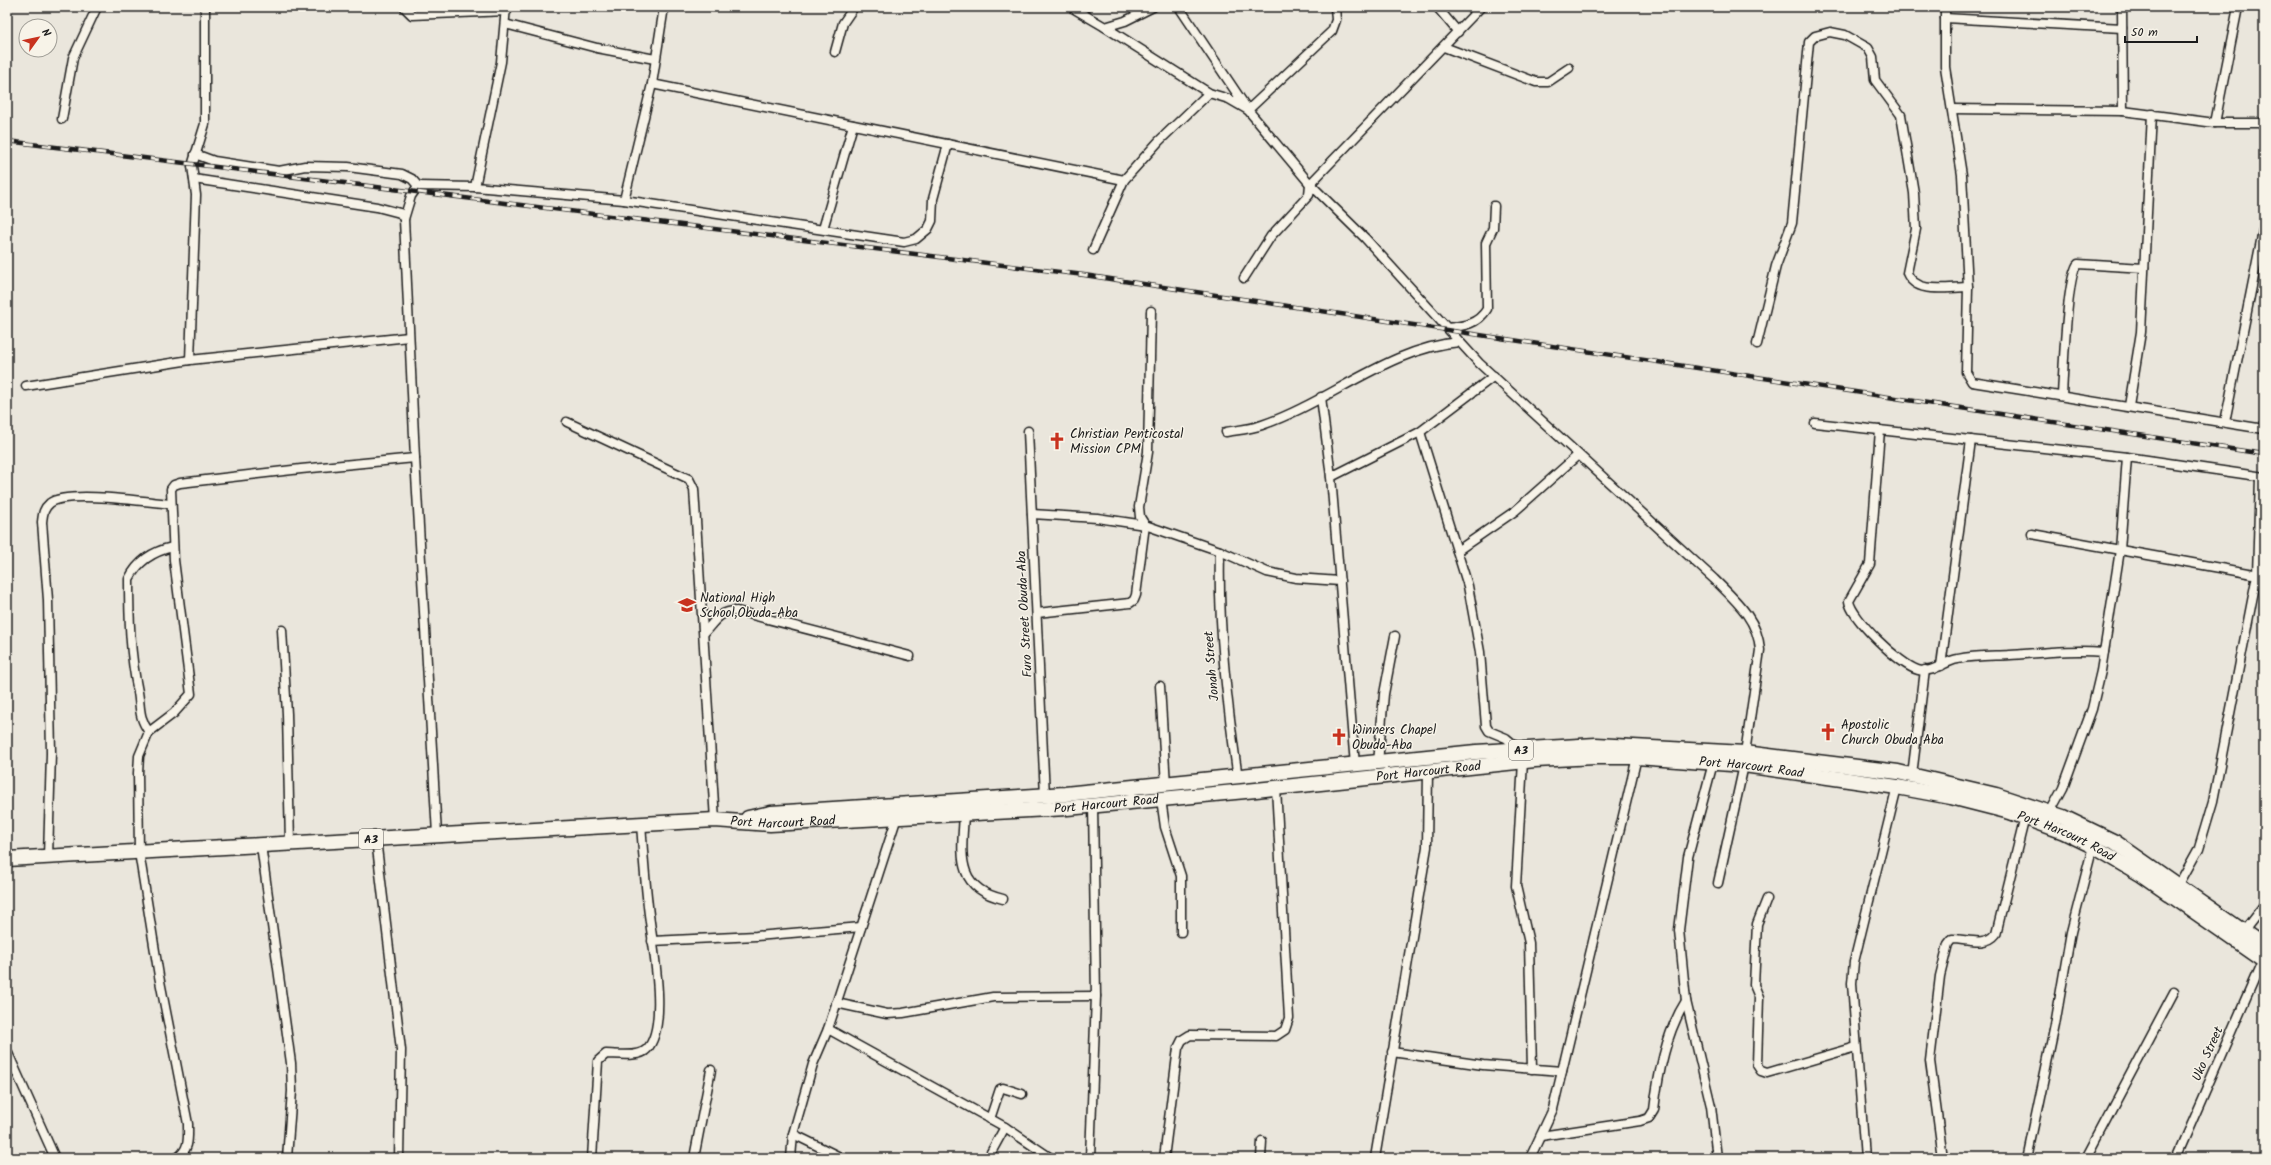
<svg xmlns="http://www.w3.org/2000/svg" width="2271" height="1165" font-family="Kalam,sans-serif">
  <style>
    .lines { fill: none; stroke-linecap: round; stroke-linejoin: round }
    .street-casing { stroke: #1c1c1c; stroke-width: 11 }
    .highway-casing { stroke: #1c1c1c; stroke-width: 17 }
    .street { stroke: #f7f3e8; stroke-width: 8 }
    .highway { stroke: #f7f3e8; stroke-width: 14 }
    .rail-casing { stroke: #1c1c1c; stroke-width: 4.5 }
    .rail { stroke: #f7f3e8; stroke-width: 3; stroke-dasharray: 9; stroke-linecap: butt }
    .labels { text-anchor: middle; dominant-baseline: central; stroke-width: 3; stroke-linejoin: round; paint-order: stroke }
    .shield { fill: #f7f3e8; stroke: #5e5c59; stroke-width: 1 }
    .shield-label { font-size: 12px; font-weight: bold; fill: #1c1c1c }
    .poi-label { font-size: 13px; fill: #1c1c1c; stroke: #f7f3e8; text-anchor: start }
    .street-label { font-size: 13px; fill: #1c1c1c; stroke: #f7f3e8 }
  </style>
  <rect width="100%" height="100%" fill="#eae6dc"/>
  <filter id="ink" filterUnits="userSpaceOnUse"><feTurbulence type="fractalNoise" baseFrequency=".025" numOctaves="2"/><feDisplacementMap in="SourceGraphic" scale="8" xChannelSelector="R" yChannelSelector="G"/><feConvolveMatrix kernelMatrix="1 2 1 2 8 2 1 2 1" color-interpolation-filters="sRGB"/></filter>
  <g filter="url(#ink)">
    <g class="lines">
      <g class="street-casing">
        <g id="street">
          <path d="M 404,7 L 412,15 L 507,11"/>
          <path d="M 1071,7 L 1105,27 L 1125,21 L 1153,7"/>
          <path d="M 1179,7 L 1248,110 L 1310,184 L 1365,238 L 1479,363 L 1714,579 C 1735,600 1758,619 1760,650 L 1745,753"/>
          <path d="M 1437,7 L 1458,32"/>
          <path d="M 1945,7 L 1945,67 L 1962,175 L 1968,287 L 1966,372 L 1972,382 L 2264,429"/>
          <path d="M 2122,7 L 2123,111"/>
          <path d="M 1945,18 L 2122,28"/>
          <path d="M 505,24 L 597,48 L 655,59"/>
          <path d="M 1105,27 L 1209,93 L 1229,99 L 1248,110 L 1332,31 L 1336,20 L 1335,7"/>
          <path d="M 1444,47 L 1536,82 L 1548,82 L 1569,68"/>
          <path d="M 835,52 L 843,23 L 854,7"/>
          <path d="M 652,84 L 1124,180"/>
          <path d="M 1952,109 L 2123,111 L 2215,123 L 2264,123"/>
          <path d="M 62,119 L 73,58 L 97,7"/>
          <path d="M 2215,123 L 2238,7"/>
          <path d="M 195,154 L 214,161 L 279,171 L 305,166 L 348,167 L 402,174 L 412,179 L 418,186"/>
          <path d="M 194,179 L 377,207 L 400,213 L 404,219"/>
          <path d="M 475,187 L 624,200 L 904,242 L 916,239 L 928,229 L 932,221 L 933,199 L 948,144"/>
          <path d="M 624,200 L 652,84 L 664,7"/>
          <path d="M 823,229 L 853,125"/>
          <path d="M 1093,250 L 1124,180 L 1159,141 L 1209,93"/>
          <path d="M 1244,278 L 1271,236 L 1309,195 L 1310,184 L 1481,7"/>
          <path d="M 1447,328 C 1464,326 1478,324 1487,309 L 1486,243 L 1493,228 L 1494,206"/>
          <path d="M 1757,344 L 1776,266 L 1792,223 L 1809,42 L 1815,36 L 1830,32 L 1845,35 L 1868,48 L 1873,57 L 1875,80 L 1901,115 L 1914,193 L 1916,229 L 1907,273 C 1916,295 1948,287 1968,287"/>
          <path d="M 190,360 L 196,195 L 192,166 L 205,124 L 205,7"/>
          <path d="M 26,386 L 190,360 L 409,337"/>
          <path d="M 2062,396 C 2063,377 2067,272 2078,264 L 2144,268"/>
          <path d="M 1321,397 L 1331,477 L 1355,765"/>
          <path d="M 2129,406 L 2141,332 L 2152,114"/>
          <path d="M 567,422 L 689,479 L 694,489 L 715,820"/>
          <path d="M 2225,422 L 2264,226"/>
          <path d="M 1815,423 L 2127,457 L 2264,477"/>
          <path d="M 1880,430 L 1870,564 L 1849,601 C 1851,618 1900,665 1918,670 C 1933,674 1944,661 1958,659 C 1975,655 1993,656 2010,655 C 2041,653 2072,649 2104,652"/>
          <path d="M 1028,431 L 1045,796"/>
          <path d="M 1226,432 C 1238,430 1251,429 1262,425 C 1328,403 1390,347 1460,342"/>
          <path d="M 1420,432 L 1468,586 L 1480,652 L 1486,726 L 1489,731 L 1506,738 L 1512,743 L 1513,750"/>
          <path d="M 1331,477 L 1420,432 L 1494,376"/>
          <path d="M 1032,514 L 1097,518 L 1145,525 L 1220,551 L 1267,572 L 1296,578 L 1340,581"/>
          <path d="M 2032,534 L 2264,576"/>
          <path d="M 1220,551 C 1218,628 1227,702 1238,778"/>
          <path d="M 1457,551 L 1515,511 L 1578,455"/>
          <path d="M 1037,613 L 1130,603 L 1134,600 L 1136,595 L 1145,525 L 1140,517 L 1139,507 L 1148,452 L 1151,311"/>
          <path d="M 282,630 L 287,714 L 290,843"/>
          <path d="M 704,633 C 715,621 719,611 737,611 L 910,656"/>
          <path d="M 1941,666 L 1971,440"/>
          <path d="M 1160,686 L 1166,785"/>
          <path d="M 149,732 C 138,716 141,709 138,692 C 130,654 129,618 129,579 C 138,561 154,551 173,547"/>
          <path d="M 1523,761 L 1516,886 L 1529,943 L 1532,1069"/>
          <path d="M 1378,763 L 1384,694 L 1395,636"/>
          <path d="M 1713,763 L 1688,857 L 1679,930 L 1686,1001 L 1711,1106 L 1717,1158"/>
          <path d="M 1912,775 L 1925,670"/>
          <path d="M 1161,799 L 1165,827 L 1181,876 L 1181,932"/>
          <path d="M 2050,812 L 2063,788 L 2092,709 L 2101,671 L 2120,550 L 2127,457"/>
          <path d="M 964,814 C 962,853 954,888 1003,899"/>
          <path d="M 437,834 L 415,458 L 404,219 L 411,196 L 418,186 L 475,187 L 501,62 L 506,7"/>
          <path d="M 376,839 L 401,1050 L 399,1158"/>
          <path d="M 261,845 L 291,1063 L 292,1091 L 287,1158"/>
          <path d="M 48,857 L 51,753 L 48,600 L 42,522 C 43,514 43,509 50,503 C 67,490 148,502 171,504"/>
          <path d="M 1718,883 L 1744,765"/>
          <path d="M 2178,886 L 2199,848 L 2213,801 L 2257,575 L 2260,477"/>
          <path d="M 1767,899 L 1757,924 L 1754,985 L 1759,997 L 1757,1065 L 1761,1071 L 1767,1073 L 1856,1047"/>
          <path d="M 2243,932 L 2264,905"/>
          <path d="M 652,941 L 756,936 L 861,927"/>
          <path d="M 836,1003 L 887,1014 L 903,1013 L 993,997 L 1096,996"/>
          <path d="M 828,1029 L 1005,1127 L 1051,1158"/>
          <path d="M 7,1051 L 55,1158"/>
          <path d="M 1392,1052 L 1483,1065 L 1562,1071"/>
          <path d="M 990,1119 L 1000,1089 L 1003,1088 L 1022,1094"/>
          <path d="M 793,1134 L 842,1158"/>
          <path d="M 1541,1136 L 1640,1121 L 1649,1118 L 1654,1110 C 1658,1074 1666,1032 1686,1001"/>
          <path d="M 177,1158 C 190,1149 188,1138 188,1124 L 159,976 L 139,852 L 138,773 L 139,756 L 149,732 L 174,713 L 191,694 L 174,560 L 171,489 L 174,485 L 180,483 L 301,469 L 415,458"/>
          <path d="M 592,1158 L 598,1061 L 606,1054 C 617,1054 639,1058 647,1049 C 670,1025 651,938 648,906 C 645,879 643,852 641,824"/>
          <path d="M 694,1158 L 711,1070"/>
          <path d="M 791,1158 L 793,1134 L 813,1064 L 828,1029 L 897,817"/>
          <path d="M 988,1158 L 1005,1127"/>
          <path d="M 1090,1158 L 1096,996 L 1093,805"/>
          <path d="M 1164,1158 L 1178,1048 L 1182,1040 L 1190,1035 L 1276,1036 L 1285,1030 L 1289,1018 L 1276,788"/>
          <path d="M 1261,1158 L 1262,1141"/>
          <path d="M 1375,1158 L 1427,847 L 1428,770"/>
          <path d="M 1530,1158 L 1553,1109 L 1637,757"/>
          <path d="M 1865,1158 L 1852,983 L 1854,962 L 1897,787"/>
          <path d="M 1943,1158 L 1930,1061 L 1940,976 L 1948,944 L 1952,939 C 1967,939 1986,947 1996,934 L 2025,817"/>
          <path d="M 2027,1158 L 2055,1025 L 2071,932 L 2093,846"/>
          <path d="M 2086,1158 L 2174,992"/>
          <path d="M 2176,1158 L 2263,959"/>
        </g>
      </g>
      <g class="highway-casing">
        <g id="highway">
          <path d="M 748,818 L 771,813 L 1065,794 L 1476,752 L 1596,745 L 1745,753 L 1898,772 L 1996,795 L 2063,817 L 2115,842 L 2264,946"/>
          <path id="s1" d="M 7,859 L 715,820 L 770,824 L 1067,808 L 1256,790 L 1535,760 L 1595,757 L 1637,757 L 1744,765 L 1897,787 L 1951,797 L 2010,812 L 2064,832 L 2093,846 L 2142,875 L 2264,960"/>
        </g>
      </g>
      <use href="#street" class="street"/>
      <use href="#highway" class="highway"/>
      <g class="rail-casing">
        <path id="rail" d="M 7,141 L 1084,275 L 2264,454"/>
      </g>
      <use href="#rail" class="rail"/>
    </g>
  </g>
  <defs>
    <g id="church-bare" transform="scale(1.38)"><path d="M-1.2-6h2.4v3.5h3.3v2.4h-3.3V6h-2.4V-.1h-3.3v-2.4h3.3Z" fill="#c8321e" stroke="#f7f3e8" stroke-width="2.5" paint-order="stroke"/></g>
    <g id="school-bare" transform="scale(1.38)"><path d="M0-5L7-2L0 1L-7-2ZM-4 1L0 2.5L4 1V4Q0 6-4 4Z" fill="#c8321e" stroke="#f7f3e8" stroke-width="2.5" paint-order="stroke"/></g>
  </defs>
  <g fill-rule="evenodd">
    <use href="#church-bare" x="1057" y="441"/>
    <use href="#school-bare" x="687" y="605"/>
    <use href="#church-bare" x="1828" y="732"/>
    <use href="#church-bare" x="1339" y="737"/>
  </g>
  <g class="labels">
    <g class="shield">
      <rect x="1509" y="740" width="24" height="20" rx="3"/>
      <rect x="359" y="829" width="24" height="20" rx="3"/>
    </g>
    <g class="shield-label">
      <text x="1521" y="750">A3</text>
      <text x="371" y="839">A3</text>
    </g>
    <g class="poi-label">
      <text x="1070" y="434">Christian Penticostal<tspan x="1070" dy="15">Mission CPM</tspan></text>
      <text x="700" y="598">National High<tspan x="700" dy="15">School,Obuda-Aba</tspan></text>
      <text x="1841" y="725">Apostolic<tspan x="1841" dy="15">Church Obuda Aba</tspan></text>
      <text x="1352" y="730">Winners Chapel<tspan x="1352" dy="15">Obuda-Aba</tspan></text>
    </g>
    <g class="street-label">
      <text transform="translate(1025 614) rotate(-93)">Furo Street Obuda-Aba</text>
      <text transform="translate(1212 666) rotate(-95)">Jonah Street</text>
      <text stroke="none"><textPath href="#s1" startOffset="1749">Port Harcourt Road</textPath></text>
      <text stroke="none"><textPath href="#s1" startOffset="1425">Port Harcourt Road</textPath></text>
      <text stroke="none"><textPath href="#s1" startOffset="1101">Port Harcourt Road</textPath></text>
      <text stroke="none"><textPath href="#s1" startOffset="777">Port Harcourt Road</textPath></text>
      <text stroke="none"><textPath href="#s1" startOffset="2073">Port Harcourt Road</textPath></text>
      <text transform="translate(2208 1054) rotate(-66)">Uko Street</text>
    </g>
  </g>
  <rect width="2271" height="1165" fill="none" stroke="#f7f3e8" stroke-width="24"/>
  <rect x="12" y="12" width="2247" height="1141" fill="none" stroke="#1c1c1c" stroke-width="1.5" filter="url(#ink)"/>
  <g transform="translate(38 38) rotate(57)"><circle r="19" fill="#f7f3e8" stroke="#9f9d96"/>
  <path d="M0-3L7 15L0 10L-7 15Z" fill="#c8321e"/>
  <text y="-6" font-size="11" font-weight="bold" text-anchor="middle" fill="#1c1c1c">N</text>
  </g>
  <path d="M2125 36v6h72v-6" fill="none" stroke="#1c1c1c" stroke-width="2"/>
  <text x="2131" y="36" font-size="12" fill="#1c1c1c" stroke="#f7f3e8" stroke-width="3" paint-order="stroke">50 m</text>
</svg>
